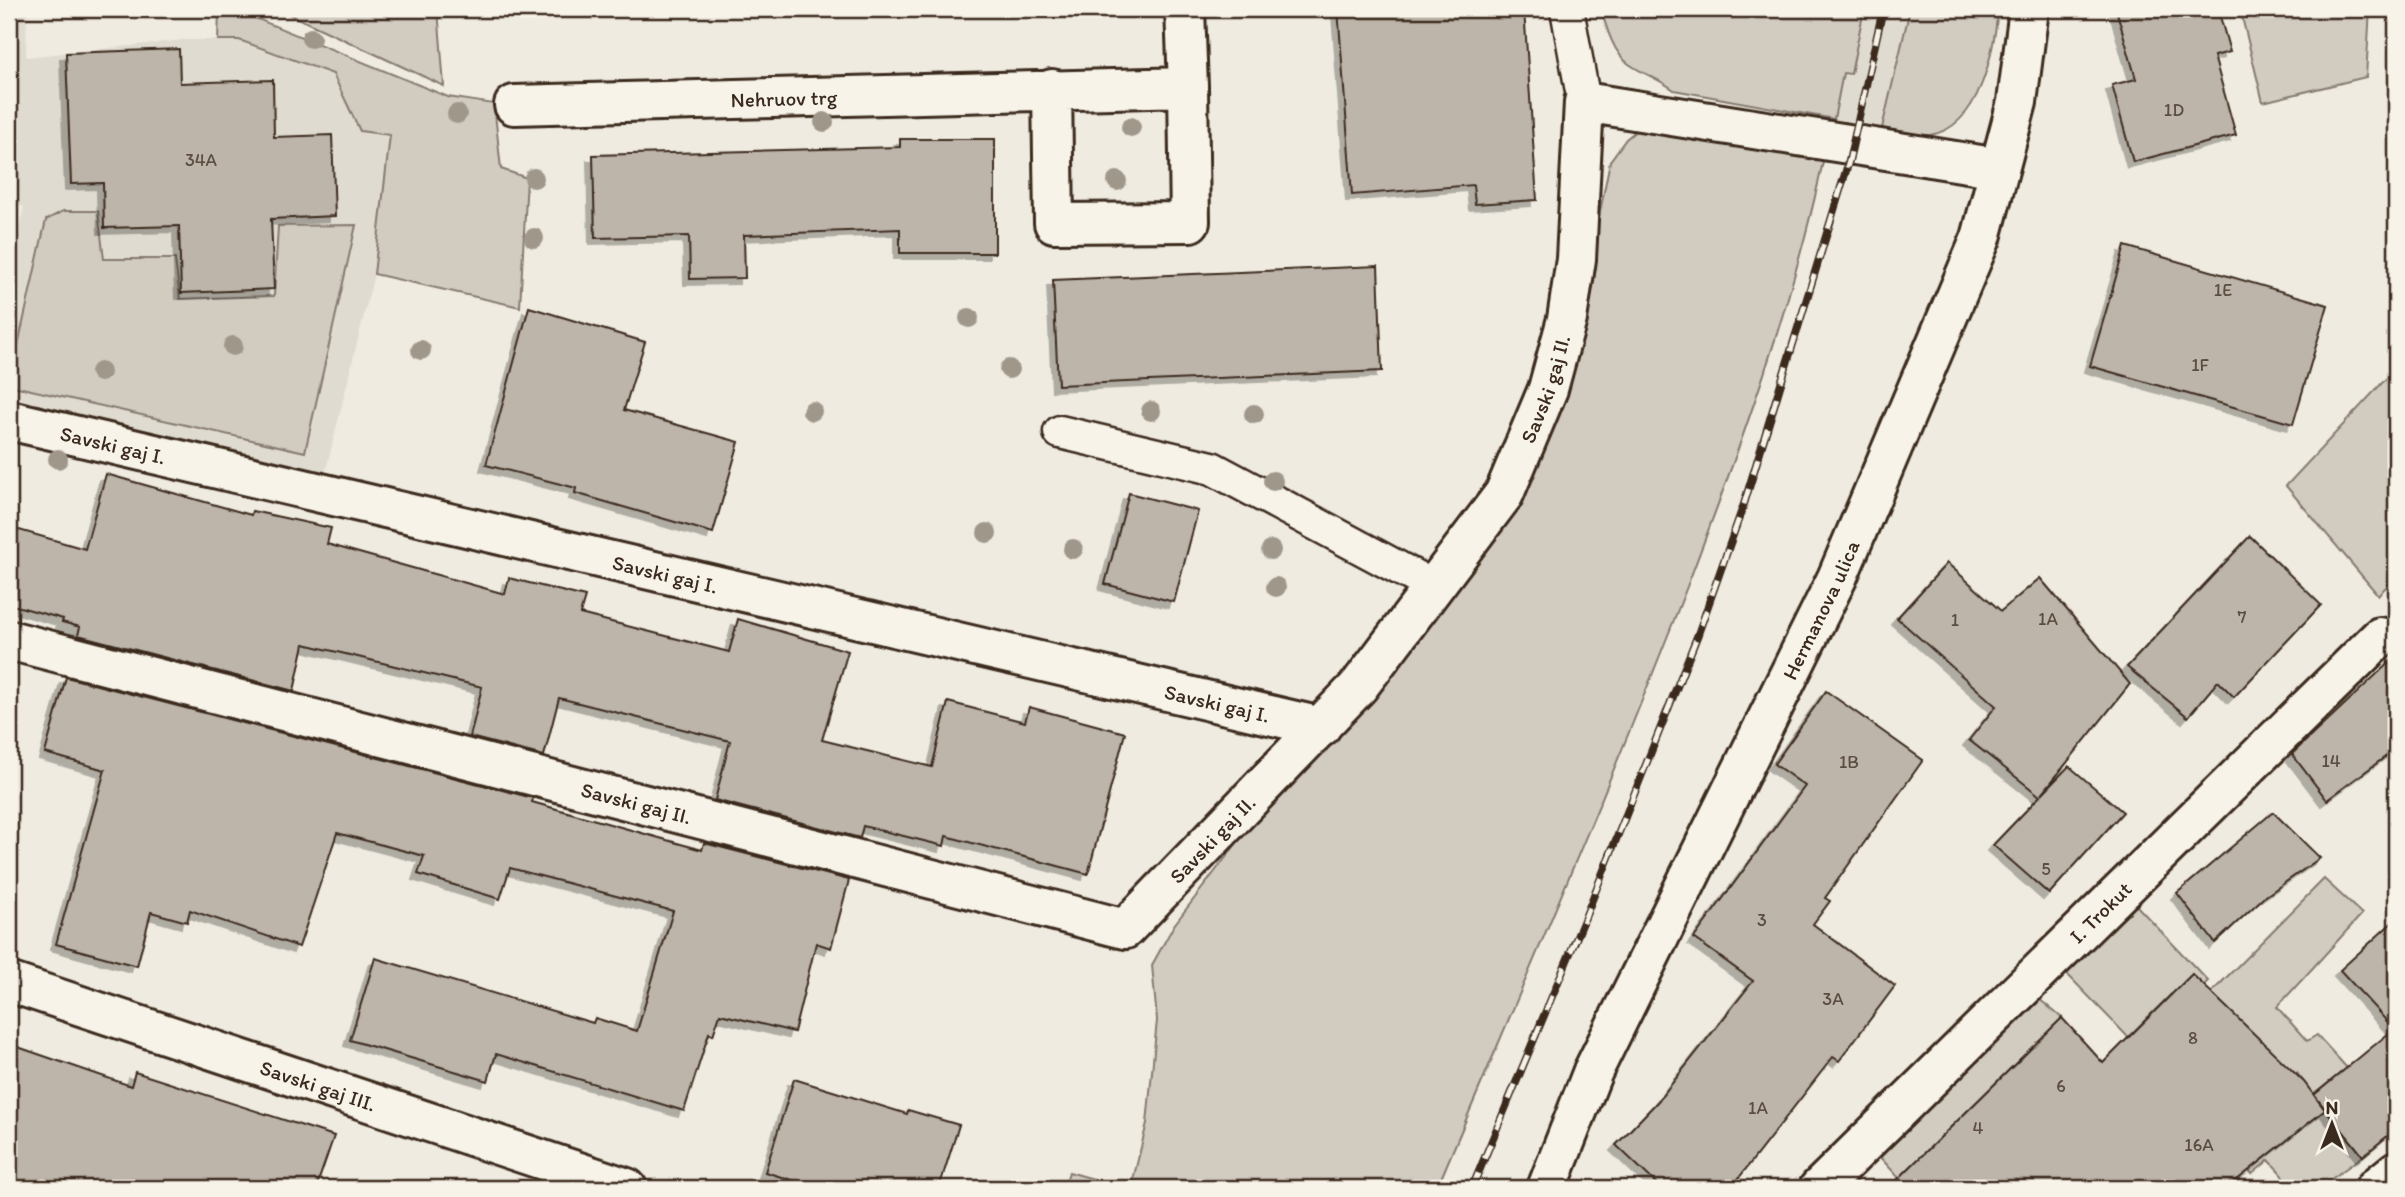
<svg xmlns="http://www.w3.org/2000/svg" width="2405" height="1197" font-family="Itim,sans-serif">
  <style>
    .built { fill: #e0dbd0 }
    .green { fill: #d1cbc0; stroke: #867a6f; stroke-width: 2 }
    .building { fill: #bdb5aa; stroke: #3b2a1e; stroke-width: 2; filter: url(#shadow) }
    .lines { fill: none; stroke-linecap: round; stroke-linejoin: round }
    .service-casing { stroke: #3b2a1e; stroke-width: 37 }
    .minor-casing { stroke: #3b2a1e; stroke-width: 44 }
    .service { stroke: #f7f3e8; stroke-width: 32 }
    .minor { stroke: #f7f3e8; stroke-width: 38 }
    .rail-casing { stroke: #3b2a1e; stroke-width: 8 }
    .rail { stroke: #f7f3e8; stroke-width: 5; stroke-dasharray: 16; stroke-linecap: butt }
    .tree { fill: #a0978b }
    .labels { text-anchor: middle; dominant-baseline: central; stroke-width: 6; stroke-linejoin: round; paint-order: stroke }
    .number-label { font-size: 18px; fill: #5c4d41 }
    .street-label { font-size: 21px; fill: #3b2a1e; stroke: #f7f3e8 }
  </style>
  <defs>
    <filter id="shadow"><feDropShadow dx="-6" dy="6" stdDeviation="0" flood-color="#0004"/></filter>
  </defs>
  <rect width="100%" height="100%" fill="#efebe0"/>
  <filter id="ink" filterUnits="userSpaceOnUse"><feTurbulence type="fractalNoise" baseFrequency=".0143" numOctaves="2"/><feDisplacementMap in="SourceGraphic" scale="14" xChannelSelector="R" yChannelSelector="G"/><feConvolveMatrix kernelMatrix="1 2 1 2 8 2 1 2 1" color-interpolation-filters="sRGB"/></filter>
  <g filter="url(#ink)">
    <g class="built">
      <path d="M 9,9 L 27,9 L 26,57 L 183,40 L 239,40 L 333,74 L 360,131 L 390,135 L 374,274 L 324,478 L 9,409 L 9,271 L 24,207 L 9,203 Z"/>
      <path d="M 1864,9 L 1910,9 L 1882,128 L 1834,119 L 1843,73 L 1851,73 Z"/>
    </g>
    <g class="green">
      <path d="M 278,9 L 438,9 L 444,86 Z"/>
      <path d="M 1601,9 L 1864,9 L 1851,74 L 1843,73 L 1834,119 L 1674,90 C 1660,79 1643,74 1629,64 C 1613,53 1606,26 1601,9 Z"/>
      <path d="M 1910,9 L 1998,9 C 1994,49 1981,127 1930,135 C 1915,137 1897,131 1882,128 Z"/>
      <path d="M 2240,9 L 2370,9 L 2366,77 L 2263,102 Z"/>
      <path d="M 238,11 L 448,97 L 494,104 L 501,169 L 527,178 L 520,307 L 374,274 L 390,135 L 360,131 L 333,74 L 239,40 L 218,40 L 219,12 Z"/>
      <path d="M 1643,125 L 1824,157 C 1793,303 1741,445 1688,584 C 1609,788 1522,987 1437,1188 L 1131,1188 L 1147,1123 L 1157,1020 L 1152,965 L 1174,925 L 1270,800 L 1496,537 L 1548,421 L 1576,335 L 1610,161 L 1626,139 Z"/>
      <path d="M 63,211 L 98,211 L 104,259 L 175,259 L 180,299 L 274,296 L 278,226 L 356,225 L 305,452 L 9,385 L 46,220 Z"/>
      <path d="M 2396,368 L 2396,577 L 2378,595 L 2286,486 Z"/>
      <path d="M 2324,879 L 2362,914 L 2277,1007 L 2307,1041 L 2317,1035 L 2347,1068 L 2313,1095 L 2297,1073 L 2271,1094 L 2299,1130 L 2325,1109 L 2363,1156 L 2319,1188 L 2294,1188 L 2269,1160 L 2252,1174 L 2204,1117 L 2120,1188 L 2067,1188 L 2060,1181 L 2211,993 Z"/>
      <path d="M 2135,904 L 2208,981 L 2184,1005 L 2171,994 L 2128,1037 L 2065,972 Z"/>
      <path d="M 2038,998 L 2062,1018 L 1899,1178 L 1878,1155 Z"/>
      <path d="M 1069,1172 L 1125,1188 L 1064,1188 Z"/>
    </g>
    <g class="building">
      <path d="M 1338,9 L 1524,9 L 1537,200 L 1475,204 L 1473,185 L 1352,195 Z"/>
      <path d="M 2116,9 L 2218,9 L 2230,52 L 2214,56 L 2236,135 L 2133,162 L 2112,85 L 2136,79 Z"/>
      <path d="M 179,49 L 180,83 L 273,80 L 274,137 L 332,135 L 335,216 L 271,219 L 274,289 L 181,293 L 179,226 L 104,228 L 103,183 L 71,184 L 66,53 Z"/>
      <path d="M 900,139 L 995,139 L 995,253 L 900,253 L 900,229 L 744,235 L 745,278 L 690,279 L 689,236 L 595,238 L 593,155 L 900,147 Z"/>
      <path d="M 2125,246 L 2328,305 L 2293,424 L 2090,366 Z"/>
      <path d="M 1378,266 L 1382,371 L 1058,385 L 1053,280 Z"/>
      <path d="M 529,307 L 645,342 L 624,410 L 739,442 L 713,533 L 575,493 L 576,488 L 486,465 Z"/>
      <path d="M 106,474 L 251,515 L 252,511 L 331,528 L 327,544 L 505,594 L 509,578 L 585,597 L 580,614 L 729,652 L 738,619 L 848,651 L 822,740 L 932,767 L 948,702 L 1025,722 L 1029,707 L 1125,733 L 1088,874 L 946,836 L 944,846 L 863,826 L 860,838 L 715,800 L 730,741 L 559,698 L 544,756 L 470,737 L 482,687 L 304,644 L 294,691 L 78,635 L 80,627 L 62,622 L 63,619 L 9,604 L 9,527 L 85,549 Z"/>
      <path d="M 1129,493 L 1198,511 L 1174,602 L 1105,584 Z"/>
      <path d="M 2250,536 L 2321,605 L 2234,697 L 2218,681 L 2188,717 L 2127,667 Z"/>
      <path d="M 1947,563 L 2001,611 L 2040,578 L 2130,684 L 2041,795 L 2069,766 L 2123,812 L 2049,894 L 1993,845 L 2040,796 L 1969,740 L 1996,706 L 1897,618 Z"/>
      <path d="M 2396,656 L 2396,749 L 2327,800 L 2292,754 Z"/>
      <path d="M 66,677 L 533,798 L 532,802 L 702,850 L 704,843 L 849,880 L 831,948 L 816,943 L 794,1032 L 720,1014 L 713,1035 L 709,1033 L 684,1111 L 496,1054 L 488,1081 L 350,1040 L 375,958 L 593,1023 L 595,1018 L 637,1031 L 673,911 L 510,868 L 500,899 L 418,874 L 424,856 L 337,833 L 299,947 L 190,910 L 187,922 L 151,912 L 137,966 L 56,944 L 105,770 L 45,753 Z"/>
      <path d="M 1826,691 L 1923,760 L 1825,898 L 1830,901 L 1813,924 L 1895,986 L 1839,1061 L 1833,1057 L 1731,1188 L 1661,1188 L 1616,1145 L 1658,1101 L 1753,981 L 1694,938 L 1805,786 L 1774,764 Z"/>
      <path d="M 2273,812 L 2320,858 L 2263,898 L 2215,943 L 2177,893 Z"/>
      <path d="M 2396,919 L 2396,1129 L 2363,1156 L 2314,1095 L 2394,1029 L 2340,970 Z"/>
      <path d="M 2192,974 L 2304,1082 L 2325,1110 L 2227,1188 L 1889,1188 L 2062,1018 L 2103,1063 Z"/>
      <path d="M 9,1044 L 131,1086 L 135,1072 L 334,1136 L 316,1188 L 9,1188 Z"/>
      <path d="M 794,1079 L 907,1114 L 908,1110 L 959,1125 L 939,1188 L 818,1188 L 765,1172 Z"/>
    </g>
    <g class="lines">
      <g class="service-casing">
        <g id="service">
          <path d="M 1567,9 L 1584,102"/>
          <path d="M 1060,432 L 1212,468 L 1436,588"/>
        </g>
      </g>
      <g class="minor-casing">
        <g id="minor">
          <path d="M 1185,9 L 1188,87"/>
          <path id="s1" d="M 514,105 L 1188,87 L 1190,222 L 1054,223 L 1052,89"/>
          <path id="s2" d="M 9,420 L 1321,727"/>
          <path id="s3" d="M 9,640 L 1125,929 L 1359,686 L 1504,494 L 1548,389 L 1567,319 L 1576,259 L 1584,102 L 1999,168"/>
          <path id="s4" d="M 9,982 L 627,1188"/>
          <path id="s5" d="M 1547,1188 L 1593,1071 L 1837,578 L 1981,238 L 2017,102 L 2029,9"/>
          <path id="s6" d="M 1819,1188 L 2380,637"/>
          <path d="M 2375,1188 L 2396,1171"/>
        </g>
      </g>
      <use href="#service" class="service"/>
      <use href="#minor" class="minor"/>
      <g class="rail-casing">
        <path id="rail" d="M 1472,1188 L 1586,915 L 1698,634 L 1744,504 L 1849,161 L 1883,9"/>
      </g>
      <use href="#rail" class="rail"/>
    </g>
    <g class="tree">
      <circle cx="311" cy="38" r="10"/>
      <circle cx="457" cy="114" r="10"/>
      <circle cx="824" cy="122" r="10"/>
      <circle cx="1131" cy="127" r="10"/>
      <circle cx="534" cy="178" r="10"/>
      <circle cx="1117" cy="181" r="10"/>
      <circle cx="534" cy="238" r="10"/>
      <circle cx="969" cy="318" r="10"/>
      <circle cx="233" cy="346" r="10"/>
      <circle cx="421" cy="350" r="10"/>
      <circle cx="1009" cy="369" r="10"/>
      <circle cx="100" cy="372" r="10"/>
      <circle cx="812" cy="411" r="10"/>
      <circle cx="1151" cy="411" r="10"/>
      <circle cx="1254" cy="414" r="10"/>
      <circle cx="58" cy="459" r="10"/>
      <circle cx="1273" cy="481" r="10"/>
      <circle cx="987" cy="533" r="10"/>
      <circle cx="1073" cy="549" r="10"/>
      <circle cx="1271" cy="550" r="10"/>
      <circle cx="1276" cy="587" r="10"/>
    </g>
  </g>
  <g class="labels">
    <g class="number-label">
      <text x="2174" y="110">1D</text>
      <text x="201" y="160">34A</text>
      <text x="2223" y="290">1E</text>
      <text x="2200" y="365">1F</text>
      <text x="2242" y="617">7</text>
      <text x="2048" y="619">1A</text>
      <text x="1955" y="620">1</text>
      <text x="2331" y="761">14</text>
      <text x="1849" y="762">1B</text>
      <text x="2046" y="869">5</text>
      <text x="1762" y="920">3</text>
      <text x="1833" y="999">3A</text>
      <text x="2193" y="1038">8</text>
      <text x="2061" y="1086">6</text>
      <text x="1758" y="1108">1A</text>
      <text x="1978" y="1128">4</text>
      <text x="2199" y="1145">16A</text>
    </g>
    <g class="street-label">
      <text stroke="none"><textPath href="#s1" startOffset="270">Nehruov trg</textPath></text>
      <text stroke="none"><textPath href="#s3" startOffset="1844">Savski gaj II.</textPath></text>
      <text stroke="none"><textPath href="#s2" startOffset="107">Savski gaj I.</textPath></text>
      <text stroke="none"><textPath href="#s2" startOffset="674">Savski gaj I.</textPath></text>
      <text stroke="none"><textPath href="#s5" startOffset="640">Hermanova ulica</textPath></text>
      <text stroke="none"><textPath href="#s2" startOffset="1241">Savski gaj I.</textPath></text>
      <text stroke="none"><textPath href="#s3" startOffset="648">Savski gaj II.</textPath></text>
      <text stroke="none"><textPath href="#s3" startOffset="1278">Savski gaj II.</textPath></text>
      <text stroke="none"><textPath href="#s6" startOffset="394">I. Trokut</textPath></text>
      <text stroke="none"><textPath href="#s4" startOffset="326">Savski gaj III.</textPath></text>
    </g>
  </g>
  <rect width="2405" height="1197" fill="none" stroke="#f7f3e8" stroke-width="35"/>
  <rect x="18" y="18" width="2370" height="1162" fill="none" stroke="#3b2a1e" stroke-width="2.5" filter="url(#ink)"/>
  <g transform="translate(2332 1124)" stroke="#f7f3e8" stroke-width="5" paint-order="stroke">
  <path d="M0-5L12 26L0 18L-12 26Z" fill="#3b2a1e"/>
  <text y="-10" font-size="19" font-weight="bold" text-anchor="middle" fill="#3b2a1e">N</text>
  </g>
</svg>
